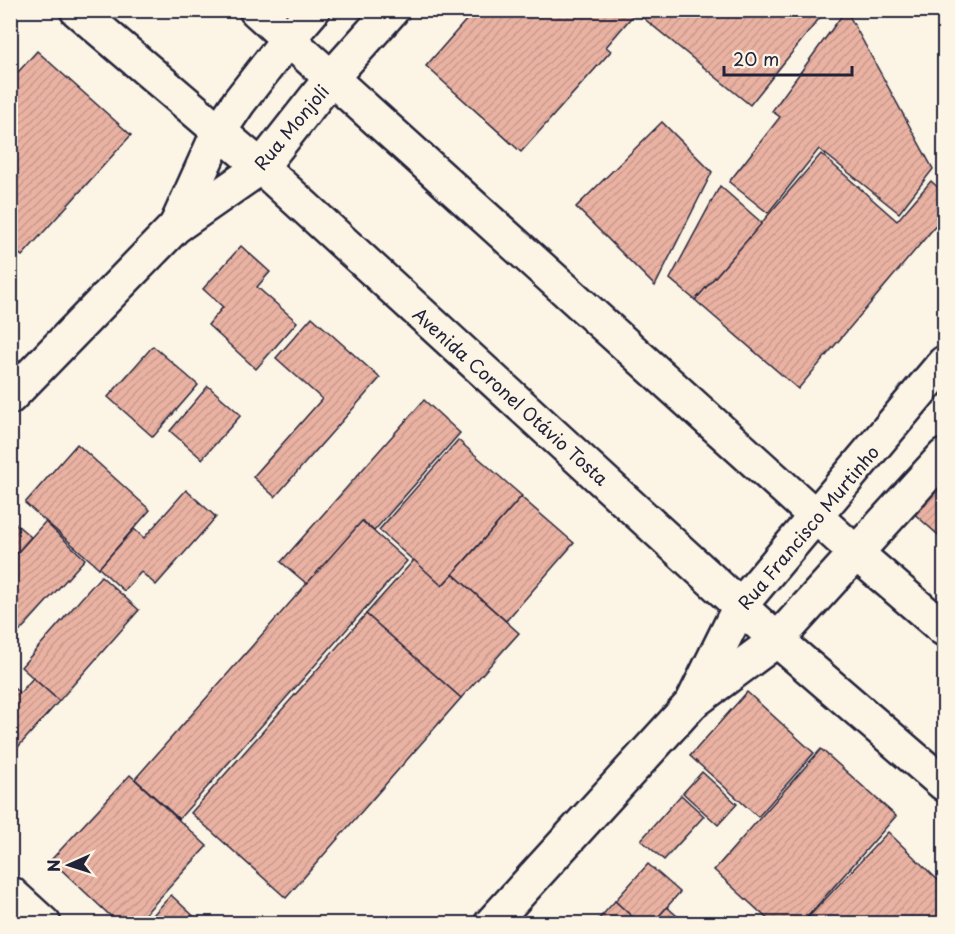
<svg xmlns="http://www.w3.org/2000/svg" width="955" height="934" font-family="'Playpen Sans',sans-serif">
  <style>
    .building { fill: url(#building-hatch); stroke: #22223b; stroke-width: 1.5 }
    .lines { fill: none; stroke-linecap: round; stroke-linejoin: round }
    .street-casing { stroke: #22223b; stroke-width: 38 }
    .secondary-casing { stroke: #22223b; stroke-width: 38 }
    .street { stroke: #fcf5e5; stroke-width: 33 }
    .secondary { stroke: #fcf5e5; stroke-width: 33 }
    .labels { text-anchor: middle; dominant-baseline: central; stroke-width: 6; stroke-linejoin: round; paint-order: stroke }
    .street-label { font-size: 18px; fill: #22223b; stroke: #fcf5e5 }
  </style>
  <defs>
    <pattern id="building-hatch" width="6" height="6" patternUnits="userSpaceOnUse" patternTransform="scale(1.5)"><rect width="6" height="6" fill="#eab2a2"/><path d="M-1 1l2-2M0 6l6-6M5 7l2-2" fill="none" stroke="#c8998c"/></pattern>
  </defs>
  <rect width="100%" height="100%" fill="#fcf5e5"/>
  <filter id="ink" filterUnits="userSpaceOnUse"><feTurbulence type="fractalNoise" baseFrequency=".0167" numOctaves="2"/><feDisplacementMap in="SourceGraphic" scale="12" xChannelSelector="R" yChannelSelector="G"/><feConvolveMatrix kernelMatrix="1 2 1 2 8 2 1 2 1" color-interpolation-filters="sRGB"/></filter>
  <g filter="url(#ink)">
    <g class="building">
      <path d="M 475,10 L 635,10 L 636,12 L 606,47 L 611,51 L 521,152 L 426,66 Z"/>
      <path d="M 637,10 L 826,10 L 750,105 L 636,12 Z"/>
      <path d="M 846,10 L 933,169 L 899,213 L 819,149 L 768,213 L 729,182 L 780,117 L 772,111 Z"/>
      <path d="M 37,51 L 131,135 L 22,256 L 10,246 L 10,81 Z"/>
      <path d="M 662,122 L 712,172 L 655,286 L 576,207 Z"/>
      <path d="M 821,154 L 897,221 L 931,181 L 944,193 L 944,216 L 798,389 L 695,300 Z"/>
      <path d="M 720,186 L 762,223 L 695,300 L 670,279 Z"/>
      <path d="M 241,246 L 270,272 L 257,287 L 297,322 L 256,369 L 208,325 L 223,307 L 203,289 Z"/>
      <path d="M 312,317 L 380,378 L 275,497 L 253,477 L 322,399 L 276,358 Z"/>
      <path d="M 153,346 L 198,385 L 153,437 L 108,397 Z"/>
      <path d="M 208,386 L 241,415 L 202,459 L 170,431 Z"/>
      <path d="M 424,400 L 460,433 L 374,531 L 363,521 L 307,584 L 281,562 Z"/>
      <path d="M 458,440 L 522,496 L 442,586 L 379,530 Z"/>
      <path d="M 77,444 L 150,510 L 99,568 L 25,503 Z"/>
      <path d="M 944,471 L 944,540 L 911,511 Z"/>
      <path d="M 186,490 L 216,517 L 156,585 L 141,572 L 124,591 L 99,568 L 134,529 L 144,538 Z"/>
      <path d="M 521,497 L 574,543 L 506,621 L 453,574 Z"/>
      <path d="M 10,519 L 31,537 L 10,561 Z"/>
      <path d="M 362,521 L 407,561 L 179,819 L 135,779 Z"/>
      <path d="M 45,522 L 85,559 L 10,642 L 10,561 Z"/>
      <path d="M 414,560 L 442,586 L 453,574 L 519,633 L 461,698 L 366,614 Z"/>
      <path d="M 101,576 L 139,610 L 59,701 L 21,667 Z"/>
      <path d="M 366,614 L 461,698 L 286,898 L 191,813 Z"/>
      <path d="M 33,678 L 59,701 L 10,756 L 10,685 L 20,693 Z"/>
      <path d="M 747,692 L 814,753 L 758,817 L 690,756 Z"/>
      <path d="M 821,749 L 896,816 L 801,924 L 773,924 L 714,870 Z"/>
      <path d="M 702,772 L 737,804 L 718,825 L 683,793 Z"/>
      <path d="M 130,775 L 207,846 L 136,924 L 119,924 L 51,860 Z"/>
      <path d="M 681,795 L 704,816 L 664,860 L 641,840 Z"/>
      <path d="M 888,832 L 944,886 L 944,924 L 802,924 Z"/>
      <path d="M 648,864 L 680,892 L 652,924 L 640,924 L 615,901 Z"/>
      <path d="M 171,895 L 202,924 L 145,924 Z"/>
      <path d="M 615,901 L 640,924 L 600,924 L 597,921 Z"/>
      <path d="M 667,907 L 686,924 L 652,924 Z"/>
    </g>
    <g class="lines">
      <g class="street-casing">
        <g id="street">
          <path d="M 176,226 L 218,133 L 239,102 L 288,39 L 313,10"/>
          <path d="M 10,397 L 175,227 L 261,167 L 331,78 L 392,10"/>
          <path d="M 694,699 L 740,606 L 944,363"/>
          <path d="M 10,893 L 44,924"/>
          <path d="M 491,924 L 692,703 L 777,640 L 944,456"/>
        </g>
      </g>
      <g class="secondary-casing">
        <g id="secondary">
          <path d="M 77,10 L 261,167 L 777,640 L 944,784"/>
          <path d="M 256,10 L 856,553 L 944,629"/>
        </g>
      </g>
      <use href="#street" class="street"/>
      <use href="#secondary" class="secondary"/>
    </g>
  </g>
  <g class="labels">
    <g class="street-label">
      <text transform="translate(291 127) rotate(-50)">Rua Monjoli</text>
      <text transform="translate(511 396) rotate(42)">Avenida Coronel Otávio Tosta</text>
      <text transform="translate(808 527) rotate(-50)">Rua Francisco Murtinho</text>
    </g>
  </g>
  <rect width="955" height="934" fill="none" stroke="#fcf5e5" stroke-width="36"/>
  <rect x="18" y="18" width="919" height="898" fill="none" stroke="#22223b" stroke-width="2" filter="url(#ink)"/>
  <g transform="translate(69 865) rotate(267)" stroke="#fcf5e5" stroke-width="4.5" paint-order="stroke">
  <path d="M0-4.5L10 22L0 15L-10 22Z" fill="#22223b"/>
  <text y="-9" font-size="16" font-weight="bold" text-anchor="middle" fill="#22223b">N</text>
  </g>
  <path d="M724 66v9h128v-9" fill="none" stroke="#22223b" stroke-width="3"/>
  <text x="733" y="66" font-size="18" fill="#22223b" stroke="#fcf5e5" stroke-width="4.5" paint-order="stroke">20 m</text>
</svg>
